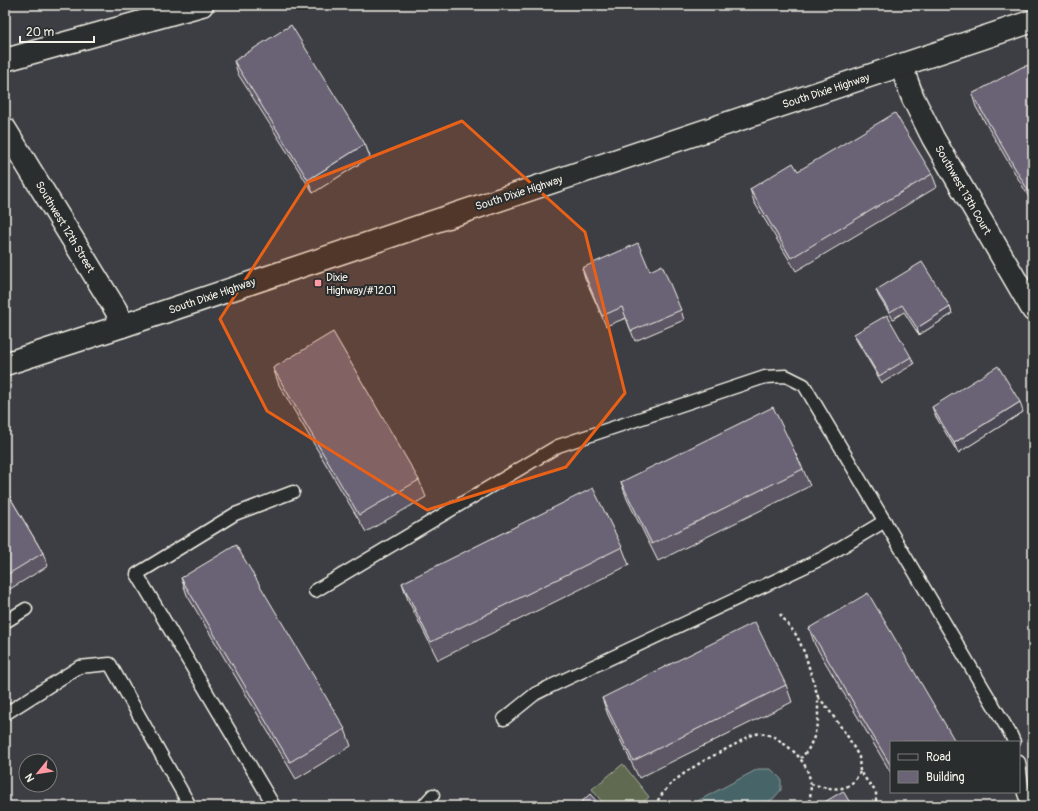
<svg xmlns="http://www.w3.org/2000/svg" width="1038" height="811" font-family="Pangolin,sans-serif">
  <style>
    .green { fill: #5e6a51; stroke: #a9ae9c }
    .water { fill: #476568; stroke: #8c9d9b }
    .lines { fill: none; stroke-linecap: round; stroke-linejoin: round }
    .lane-casing { stroke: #f4f1e8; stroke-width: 15 }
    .street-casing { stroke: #f4f1e8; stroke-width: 25 }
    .secondary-casing { stroke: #f4f1e8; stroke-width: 25 }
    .path { stroke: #f4f1e8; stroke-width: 2.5; stroke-dasharray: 3 3; stroke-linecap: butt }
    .lane { stroke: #2a2d2e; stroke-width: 12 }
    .street { stroke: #2a2d2e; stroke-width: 22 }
    .secondary { stroke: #2a2d2e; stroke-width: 22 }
    .wall { fill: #5b5665; stroke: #f4f1e8 }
    .shaded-wall { fill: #4a4653; stroke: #f4f1e8 }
    .building { fill: #6a6476; stroke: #f4f1e8 }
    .marked { fill: #e96117; fill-opacity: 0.2; stroke: #e96117; stroke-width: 3; stroke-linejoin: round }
    .poi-dot { fill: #ff9aa2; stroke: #2a2d2e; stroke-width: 1.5 }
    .labels { text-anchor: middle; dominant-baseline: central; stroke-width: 4; stroke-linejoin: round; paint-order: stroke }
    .street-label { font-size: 11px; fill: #f4f1e8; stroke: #2a2d2e }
    .poi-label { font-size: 11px; fill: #f4f1e8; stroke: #2a2d2e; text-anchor: start }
  </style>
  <rect width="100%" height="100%" fill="#3d3e44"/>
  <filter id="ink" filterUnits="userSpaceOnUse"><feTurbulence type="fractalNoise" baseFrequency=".025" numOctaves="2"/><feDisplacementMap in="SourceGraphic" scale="8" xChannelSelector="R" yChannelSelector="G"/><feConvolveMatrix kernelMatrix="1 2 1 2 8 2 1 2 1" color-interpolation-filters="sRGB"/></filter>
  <g filter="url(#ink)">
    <path class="green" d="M 623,764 L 649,797 L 639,806 L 605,806 L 592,789 Z"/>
    <path class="water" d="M 758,769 L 771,769 L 781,779 L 781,790 L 773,799 L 759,806 L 691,806 L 694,803 Z"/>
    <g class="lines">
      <g class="lane-casing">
        <g id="lane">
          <path d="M 315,591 L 558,446 L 765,377 L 786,376 L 804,385 L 1011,735 L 1014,742"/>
          <path d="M 5,622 L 26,609"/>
          <path d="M 5,714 L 79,667 L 110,664 L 190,806"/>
          <path d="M 504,719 L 535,694 L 547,688 L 823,558 L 885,521"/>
          <path d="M 1019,762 C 1021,775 1021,796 1031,806"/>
          <path d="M 274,806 L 137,574 L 235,514 L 293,492"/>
          <path d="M 423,806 L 433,795"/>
        </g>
      </g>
      <g class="street-casing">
        <g id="street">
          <path d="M 901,66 L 913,98 L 933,138 L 1033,310"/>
          <path d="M 5,129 L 116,310 L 122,326"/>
        </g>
      </g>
      <g class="secondary-casing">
        <g id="secondary">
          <path d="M 5,60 L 202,5"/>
          <path d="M 5,364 L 122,326 L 1033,21"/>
        </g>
      </g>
      <g class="path">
        <path d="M 780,614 L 797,636 L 805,654 L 818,697 L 818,720 L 814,737 L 808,750 L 801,758"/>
        <path d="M 818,697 L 826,706 L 848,737 L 859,757 L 860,772 L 876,792 L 876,806"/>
        <path d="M 811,784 C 823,787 842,793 852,783 C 855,780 858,776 860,772"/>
        <path d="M 655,806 C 668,777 707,759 734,745 C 740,742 748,736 755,734 C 767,732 775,737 783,743 C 806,759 816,779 808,806"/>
      </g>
      <use href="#lane" class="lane"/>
      <use href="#street" class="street"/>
      <use href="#secondary" class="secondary"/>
    </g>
    <g class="wall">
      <path d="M 234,61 L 365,144 L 370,157 L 313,193 L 238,74 Z"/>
      <path d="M 1033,64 L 1033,204 L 976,107 L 972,94 Z"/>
      <path d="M 798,171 L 932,174 L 937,187 L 796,271 L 754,202 L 750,189 Z"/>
      <path d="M 582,268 L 650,271 L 681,310 L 684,320 L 635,341 L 626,318 L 606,326 L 585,278 Z"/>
      <path d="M 876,290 L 950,307 L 952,314 L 919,335 L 904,312 L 893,319 L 879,297 Z"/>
      <path d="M 5,294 L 7,300 L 5,301 Z"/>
      <path d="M 854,334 L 911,357 L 914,364 L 882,383 L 857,341 Z"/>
      <path d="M 273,368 L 419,480 L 426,497 L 366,532 L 279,385 Z"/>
      <path d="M 932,407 L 1023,412 L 958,453 L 936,417 Z"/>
      <path d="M 803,469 L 810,486 L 658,561 L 627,499 L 621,482 Z"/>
      <path d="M 5,489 L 43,553 L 48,566 L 5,592 Z"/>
      <path d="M 622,547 L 629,565 L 438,660 L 408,600 L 402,583 Z"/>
      <path d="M 181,578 L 345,729 L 351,746 L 296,779 L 187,595 Z"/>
      <path d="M 809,628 L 955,741 L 956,742 L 891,742 L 891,773 L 815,645 Z"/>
      <path d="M 786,685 L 792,702 L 639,778 L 608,715 L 602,698 Z"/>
    </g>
    <g class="shaded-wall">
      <path d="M 365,144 L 370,157 L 313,193 L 308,180 Z"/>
      <path d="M 950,307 L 952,314 L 919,335 L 917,328 Z"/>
      <path d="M 1020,402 L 1023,412 L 958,453 L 954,443 Z"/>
    </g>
    <g class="building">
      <path d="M 291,25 L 365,144 L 308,180 L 234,61 Z"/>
      <path d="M 1033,64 L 1033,199 L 972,94 L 1022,67 Z"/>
      <path d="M 895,113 L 932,174 L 791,258 L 750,189 L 793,163 L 798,171 Z"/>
      <path d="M 638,243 L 650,271 L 662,265 L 681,310 L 631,331 L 622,307 L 602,316 L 582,268 Z"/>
      <path d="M 922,262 L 950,307 L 917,328 L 902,305 L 890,312 L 876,290 Z"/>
      <path d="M 887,315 L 911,357 L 879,376 L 854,334 Z"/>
      <path d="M 333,332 L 419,480 L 359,515 L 273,368 Z"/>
      <path d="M 998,366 L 1020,402 L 954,443 L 932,407 Z"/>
      <path d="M 773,407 L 803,469 L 652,544 L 621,482 Z"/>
      <path d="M 593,488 L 622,547 L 431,642 L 402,583 Z"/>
      <path d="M 5,489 L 43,553 L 5,576 Z"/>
      <path d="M 236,545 L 345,729 L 290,762 L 181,578 Z"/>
      <path d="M 868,593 L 955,741 L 953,742 L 891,742 L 891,766 L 809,628 Z"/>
      <path d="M 755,622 L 786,685 L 633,761 L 602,698 Z"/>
      <path d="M 843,791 L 852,806 L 818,806 Z"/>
      <path d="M 590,794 L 601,806 L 577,806 Z"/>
    </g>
  </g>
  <path class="marked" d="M 462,121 L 585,232 L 625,393 L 566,467 L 427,510 L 267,411 L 220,319 L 308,182 Z"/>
  <rect class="poi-dot" x="314" y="279" width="8" height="8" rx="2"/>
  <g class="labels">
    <g class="street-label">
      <text transform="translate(826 91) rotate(-18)">South Dixie Highway</text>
      <text transform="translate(963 190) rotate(60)">Southwest 13th Court</text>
      <text transform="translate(519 193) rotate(-18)">South Dixie Highway</text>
      <text transform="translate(65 227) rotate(59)">Southwest 12th Street</text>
      <text transform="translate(212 296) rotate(-19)">South Dixie Highway</text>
    </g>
    <g class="poi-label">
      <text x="326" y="277">Dixie<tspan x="326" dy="13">Highway/#1201</tspan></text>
    </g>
  </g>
  <rect width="1038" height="811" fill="none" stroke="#2a2d2e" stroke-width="20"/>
  <rect x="10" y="10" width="1018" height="791" fill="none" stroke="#f4f1e8" stroke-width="1.5" filter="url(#ink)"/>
  <rect x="890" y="741" width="130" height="52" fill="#2a2d2e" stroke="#7b7b78"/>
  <rect x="898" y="754" width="20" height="6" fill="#2a2d2e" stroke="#7b7b78"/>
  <text x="926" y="761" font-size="12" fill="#f4f1e8">Road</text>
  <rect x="898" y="771" width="20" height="12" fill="#6a6476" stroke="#7b7b78"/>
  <text x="926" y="781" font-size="12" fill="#f4f1e8">Building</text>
  <g transform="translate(38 773) rotate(240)"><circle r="19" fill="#2a2d2e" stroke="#7b7b78"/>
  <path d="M0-3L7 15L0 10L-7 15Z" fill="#ff9aa2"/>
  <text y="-6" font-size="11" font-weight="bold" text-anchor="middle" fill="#f4f1e8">N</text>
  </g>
  <path d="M20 36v6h74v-6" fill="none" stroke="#f4f1e8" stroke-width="2"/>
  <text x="26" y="36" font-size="12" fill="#f4f1e8" stroke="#2a2d2e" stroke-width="3" paint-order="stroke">20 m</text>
</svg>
